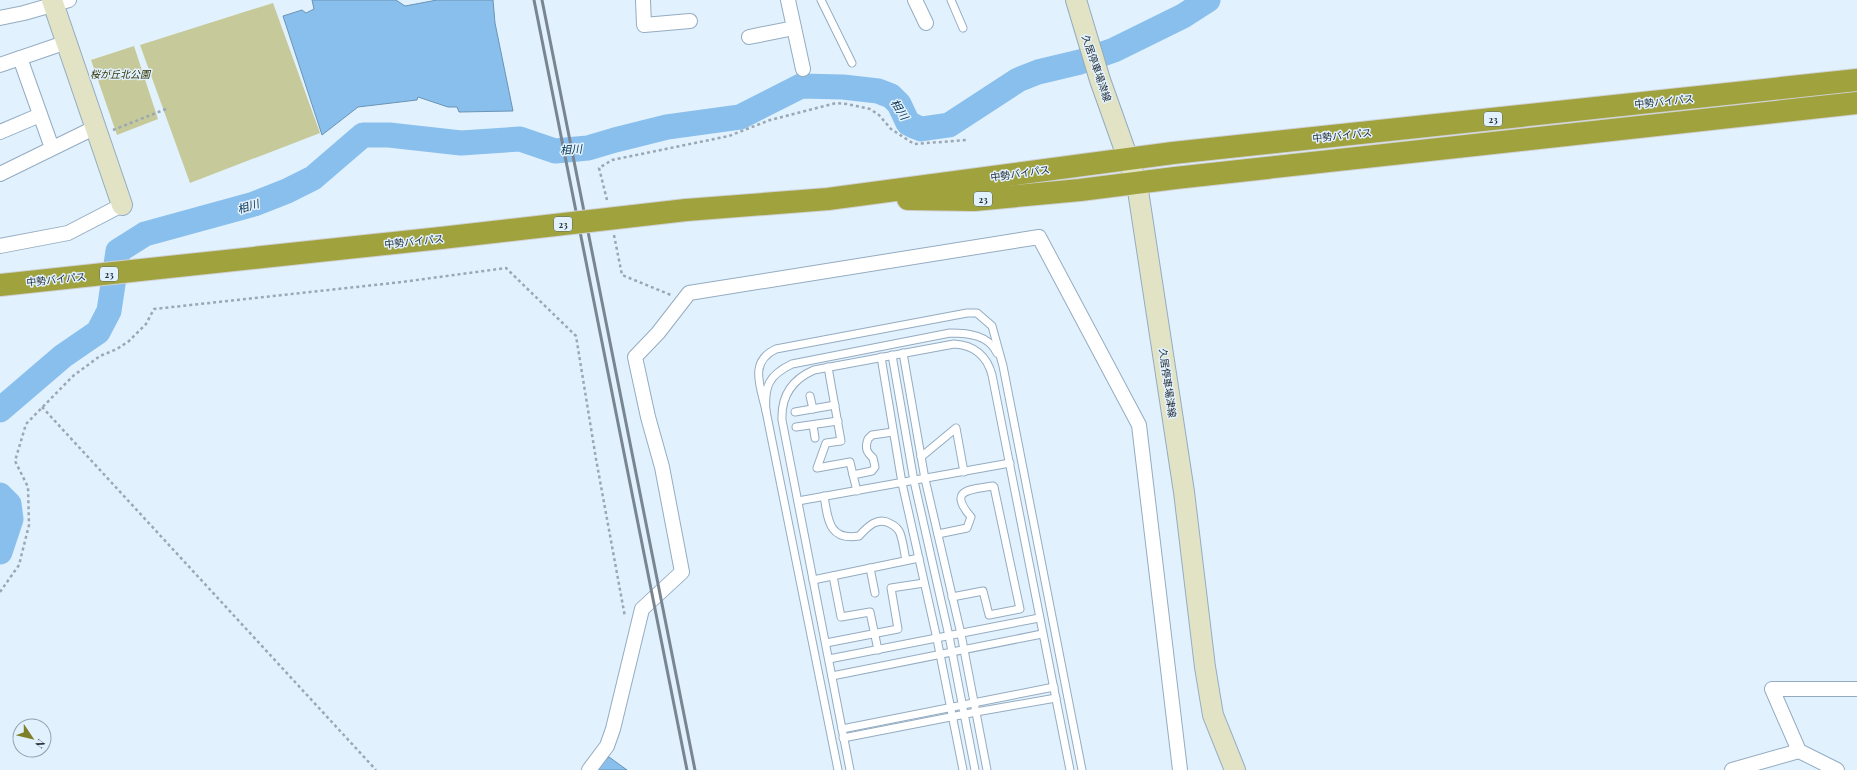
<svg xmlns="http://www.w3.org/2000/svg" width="1857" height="770" font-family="'Playfair Display','Noto Sans JP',serif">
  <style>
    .green { fill: #c6c999 }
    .water { fill: #88bfec; stroke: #6a94b5 }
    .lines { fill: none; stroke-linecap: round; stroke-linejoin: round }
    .river { stroke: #88bfec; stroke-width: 25 }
    .lane-casing { stroke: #94acc1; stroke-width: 9 }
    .street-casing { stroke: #94acc1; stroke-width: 16 }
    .secondary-casing { stroke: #94acc1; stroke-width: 22 }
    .highway-casing { stroke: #cfd1d3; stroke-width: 24 }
    .path { stroke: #9ba8b3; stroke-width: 2.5; stroke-dasharray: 3 3; stroke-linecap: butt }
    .lane { stroke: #fff; stroke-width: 7 }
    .street { stroke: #fff; stroke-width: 14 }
    .secondary { stroke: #e2e3c5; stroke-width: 20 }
    .highway { stroke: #a0a23d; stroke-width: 22 }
    .rail { stroke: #798590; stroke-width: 3 }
    .highway-bridge-casing { stroke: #cfd1d3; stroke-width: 24; stroke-linecap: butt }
    .highway-bridge { stroke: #a0a23d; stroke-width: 22 }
    .labels { text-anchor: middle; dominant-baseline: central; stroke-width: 3; stroke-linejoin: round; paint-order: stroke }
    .shield { fill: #e2f1fe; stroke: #5d6872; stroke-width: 1 }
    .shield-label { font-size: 9px; font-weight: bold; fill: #242e36 }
    .street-label { font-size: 10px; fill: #242e36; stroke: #e2f1fe }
    .park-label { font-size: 10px; font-style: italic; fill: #313200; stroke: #e2f1fe }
    .water-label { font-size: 11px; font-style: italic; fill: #022f4c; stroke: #e2f1fe }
  </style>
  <rect width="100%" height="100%" fill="#e2f1fe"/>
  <g class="green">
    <path d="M 273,3 L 320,133 L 190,183 L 140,45 Z"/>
    <path d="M 134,46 L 158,119 L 117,135 L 91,60 Z"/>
  </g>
  <g class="water">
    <path d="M 312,0 L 396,0 L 405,6 L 437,0 L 493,0 L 495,23 L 513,111 L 459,112 L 457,107 L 448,107 L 418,97 L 417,100 L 358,107 L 322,135 L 283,16 L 302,10 L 306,13 L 314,9 Z"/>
    <path d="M 609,757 L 627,770 L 596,770 Z"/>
  </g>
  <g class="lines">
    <g class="river">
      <path d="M 0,410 L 63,356 L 98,332 L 109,311 L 118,251 L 145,234 L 254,204 L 287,191 L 313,178 L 363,135 L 389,135 L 461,143 L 520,139 L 555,151 L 588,148 L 615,140 L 667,127 L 740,117 L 801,86 L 843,87 L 878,91 L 891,96 L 899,104 L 908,123 L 916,127 L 921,129 L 949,125 L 1018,80 L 1038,72 L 1080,62 L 1114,50 L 1183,16 L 1208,0"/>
      <path d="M 0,495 L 9,504 L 11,519 L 0,552"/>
    </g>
    <g class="lane-casing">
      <g id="lane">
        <path d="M 821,0 L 852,63"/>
        <path d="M 951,0 L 963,28"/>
        <path d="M 903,353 L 925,479 L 961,634 L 987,770"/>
        <path d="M 892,355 L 914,481 L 949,636 L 975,770"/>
        <path d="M 881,357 L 902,483 L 937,639 L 963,770"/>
        <path d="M 828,367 L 841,441 L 826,443 L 817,468 L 850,462 L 853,475"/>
        <path d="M 810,396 L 813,409"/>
        <path d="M 766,411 C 761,387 748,362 776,349 L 967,313 L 977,313 L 992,326 L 1003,366 L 1082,770"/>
        <path d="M 795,412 L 835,405"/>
        <path d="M 813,425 L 815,438"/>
        <path d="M 796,427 L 838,421"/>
        <path d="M 921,457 L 956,428 L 964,472"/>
        <path d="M 857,491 L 853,475 L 872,471 L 875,467 L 873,458 C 866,452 865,447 868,439 L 872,435 L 893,432"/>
        <path d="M 824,496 C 828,520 829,541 859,536 C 868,526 878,516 891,524 C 895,526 898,528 900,533 C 903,541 904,551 906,560"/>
        <path d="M 798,501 L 1010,463"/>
        <path d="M 938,534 L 967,528 L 971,517 C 947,489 970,490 993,486 L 994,487 L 1020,609 L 989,615 L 983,591 L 952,597"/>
        <path d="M 870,568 L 875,593"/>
        <path d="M 833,576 L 841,617 L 870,612 L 878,650"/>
        <path d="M 813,580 L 919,558"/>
        <path d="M 826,643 L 898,629 L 891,588 L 924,583"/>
        <path d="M 829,659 L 1039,618"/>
        <path d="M 832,676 L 1042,634"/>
        <path d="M 842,729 L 1054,687"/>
        <path d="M 843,738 L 976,712 L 1056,698"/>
        <path d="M 838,770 L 766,411 C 764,386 769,375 792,364 L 950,333 C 968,333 989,335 997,353"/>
        <path d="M 850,770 L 782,420 C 781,397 791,380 814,370 L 954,344 C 974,345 987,356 992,375 L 1070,770"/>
      </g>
    </g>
    <g class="street-casing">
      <g id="street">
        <path d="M 643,0 L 644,25 L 690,21"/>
        <path d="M 788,0 L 803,69"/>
        <path d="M 915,0 L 926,23"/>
        <path d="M 0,18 L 24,13 L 69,0"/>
        <path d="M 749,37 L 794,28"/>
        <path d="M 20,58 L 52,148"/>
        <path d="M 0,65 L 67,42"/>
        <path d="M 0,132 L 40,115"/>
        <path d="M 0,174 L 96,127"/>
        <path d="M 0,246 L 68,233 L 122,205"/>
        <path d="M 589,770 L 607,746 L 613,729 L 642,609 L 682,572 L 662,467 L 648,417 L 635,357 L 658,333 L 689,293 L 1039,237 L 1139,425 L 1180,770"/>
        <path d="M 1732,770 L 1799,751"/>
        <path d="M 1837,770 L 1799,751 L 1772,689 L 1857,689"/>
      </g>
    </g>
    <g class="secondary-casing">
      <g id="secondary">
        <path d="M 52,0 L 122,205"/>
        <path d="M 1076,0 L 1100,80 L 1137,184 L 1184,492 L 1205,667 L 1213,715 L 1235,770"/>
      </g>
    </g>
    <g class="highway-casing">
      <g id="highway">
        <path d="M 908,199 L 974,200 L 1080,190 L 1175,178 L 1857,103"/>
        <path d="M 686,210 L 828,199 L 1173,153 L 1857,80"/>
        <path d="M 0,285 L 441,238"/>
      </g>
    </g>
    <g class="path">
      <path d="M 113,130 L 166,109"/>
      <path d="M 607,200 L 599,168 L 612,160 L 729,136 L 770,120 L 836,103 L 847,104 L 870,109 L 879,115 L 891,129 L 914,144 L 967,140"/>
      <path d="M 614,235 L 622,275 L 671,295"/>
      <path d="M 42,407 L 376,770"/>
      <path d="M 0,592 L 19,565 L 29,525 L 28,487 L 15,461 L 26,424 L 73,376 L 100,356 L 117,349 L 129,341 L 146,324 L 154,309 L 402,282 L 506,268 L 576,336 L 596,459 L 625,617"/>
    </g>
    <use href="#lane" class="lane"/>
    <use href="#street" class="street"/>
    <use href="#secondary" class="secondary"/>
    <use href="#highway" class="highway"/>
    <g class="rail">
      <path d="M 534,0 L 687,770"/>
      <path d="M 542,0 L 695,770"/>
    </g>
    <g class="highway-bridge-casing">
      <path id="highway-bridge" d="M 441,238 L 686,210"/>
    </g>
    <use href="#highway-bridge" class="highway-bridge"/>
  </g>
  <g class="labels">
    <g class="shield">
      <rect x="1484" y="112" width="18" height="14" rx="3"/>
      <rect x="974" y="192" width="18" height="14" rx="3"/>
      <rect x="554" y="217" width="18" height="14" rx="3"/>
      <rect x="100" y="267" width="18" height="14" rx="3"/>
    </g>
    <g class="shield-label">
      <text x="1493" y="119">23</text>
      <text x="983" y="199">23</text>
      <text x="563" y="224">23</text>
      <text x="109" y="274">23</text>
    </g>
    <g class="street-label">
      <text transform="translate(1097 68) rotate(71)">久居停車場津線</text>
      <text transform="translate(1664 101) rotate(-6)">中勢バイパス</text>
      <text transform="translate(1342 135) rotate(-6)">中勢バイパス</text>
      <text transform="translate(1020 173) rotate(-8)">中勢バイパス</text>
      <text transform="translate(414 241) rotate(-6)">中勢バイパス</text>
      <text transform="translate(56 279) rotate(-6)">中勢バイパス</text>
      <text transform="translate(1168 383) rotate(82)">久居停車場津線</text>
    </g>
    <g class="park-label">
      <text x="120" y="74">桜が丘北公園</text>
    </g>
    <g class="water-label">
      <text transform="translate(900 109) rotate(58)">相川</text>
      <text transform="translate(571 149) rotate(-4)">相川</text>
      <text transform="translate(248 206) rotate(-17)">相川</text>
    </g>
  </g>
  <g transform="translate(32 738) rotate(125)"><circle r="19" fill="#e2f1fe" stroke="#96a3ae"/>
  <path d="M0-3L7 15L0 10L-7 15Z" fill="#7e8029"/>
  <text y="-6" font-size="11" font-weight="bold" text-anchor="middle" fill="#242e36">N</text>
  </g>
</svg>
